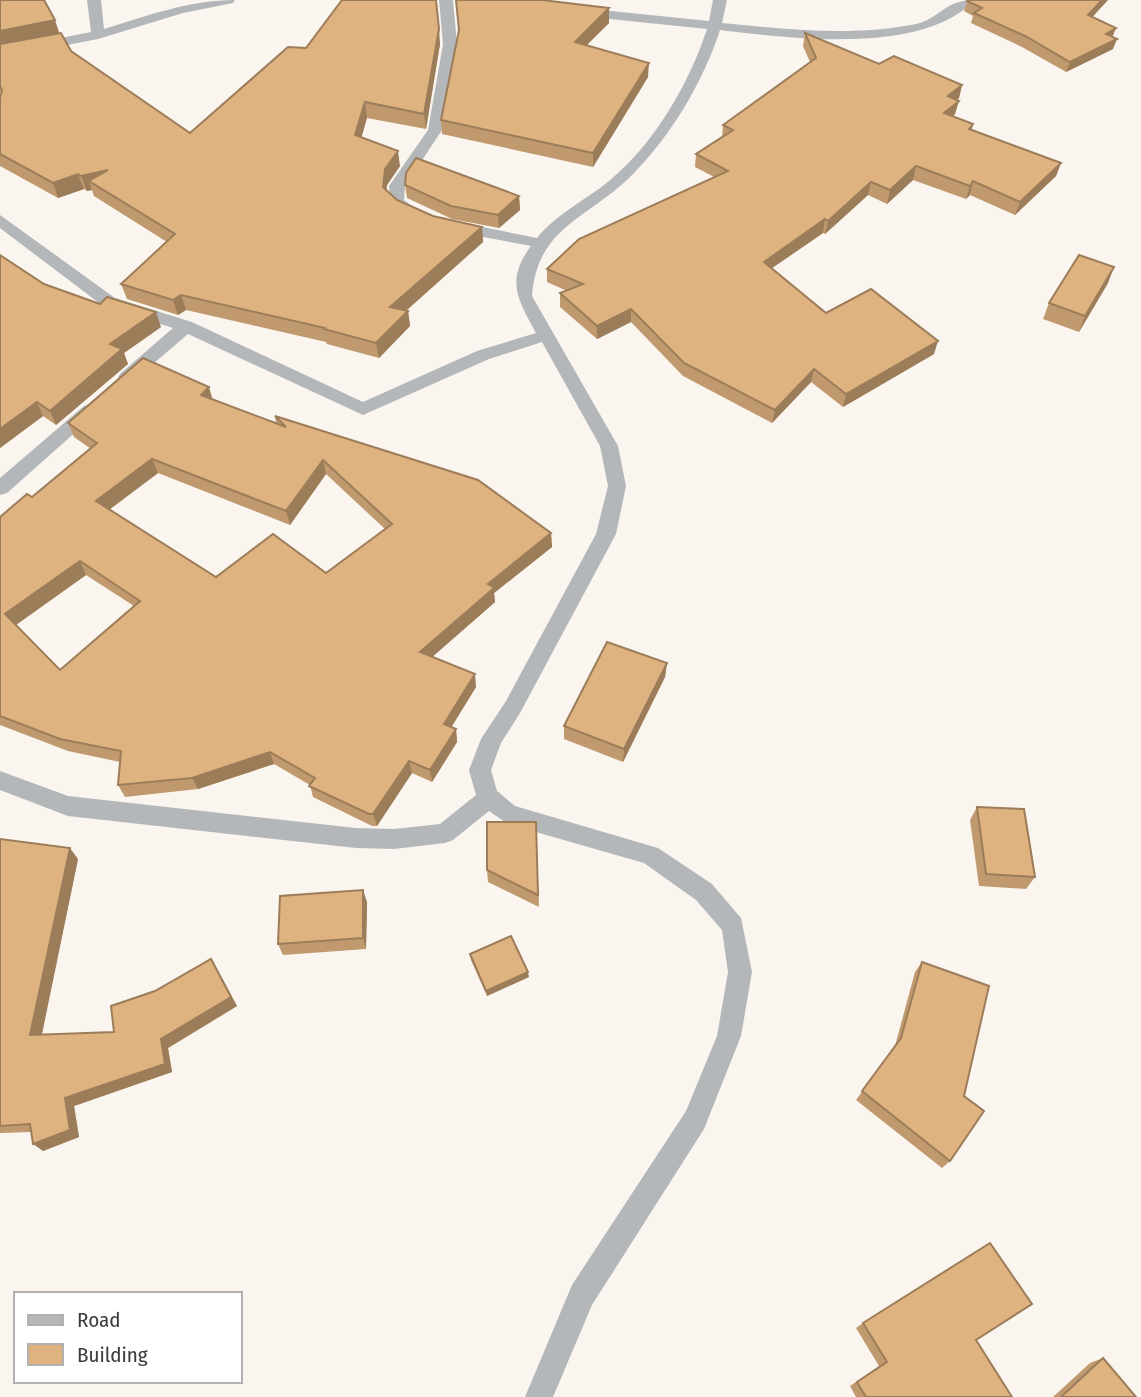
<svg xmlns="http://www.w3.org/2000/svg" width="1141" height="1397" font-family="'Fira Sans Condensed',sans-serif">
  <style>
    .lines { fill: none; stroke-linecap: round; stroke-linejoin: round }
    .street { fill: #b4b7b9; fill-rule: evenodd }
    .wall { fill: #c09a6e; fill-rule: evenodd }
    .shaded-wall { fill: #9c7d5a }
    .building { fill: #dfb380; stroke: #9c7d5a; stroke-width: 2; fill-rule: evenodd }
  </style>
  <rect width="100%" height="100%" fill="#fbf5ef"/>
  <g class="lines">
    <g class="street">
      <path d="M 87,0 L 101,0 L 104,29 C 147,16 189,0 235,0 L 233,3 L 183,13 L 98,39 L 0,58 L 0,50 L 91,32 Z"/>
      <path d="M 439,0 L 453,0 L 457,44 L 442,130 L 405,186 L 404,200 L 424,215 L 416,220 L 391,205 L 389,186 L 428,130 L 443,44 Z"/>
      <path d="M 526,0 L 547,0 L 572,7 L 709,21 L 713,0 L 727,0 L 722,23 C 787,29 851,37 916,24 C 939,19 944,0 975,0 C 921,56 790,38 720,30 C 703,82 672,134 634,173 C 591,218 537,225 532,296 L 618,446 L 626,486 L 616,534 L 520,713 L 501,743 L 491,770 L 497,791 L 515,806 L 658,848 L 712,884 L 741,918 L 752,972 L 741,1036 L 704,1129 L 592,1305 L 553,1397 L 525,1397 L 572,1285 L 686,1111 L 717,1036 L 728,972 L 722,930 L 696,900 L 644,863 L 508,824 L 489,811 L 453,840 L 445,843 L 394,849 L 356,848 L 68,816 L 0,790 L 0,771 L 68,796 L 356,828 L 394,829 L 440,824 L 476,795 L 469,770 L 481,739 L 506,701 L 596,534 L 608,486 L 600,446 L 542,342 L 489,359 L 363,415 L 188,334 L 133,381 L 127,383 L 118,377 L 121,373 L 173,328 L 103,306 L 0,228 L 0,215 L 115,298 L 192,322 L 363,402 L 477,351 L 536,333 C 518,300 505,281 531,246 L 457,232 L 449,227 L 457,222 L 537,238 C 556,214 586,200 609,181 C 654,144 689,84 707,29 L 571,15 Z"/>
      <path d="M 90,404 L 96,406 L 99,410 L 96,414 L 7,493 L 0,495 L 0,478 L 84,406 Z"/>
    </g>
  </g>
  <g class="wall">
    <path d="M 0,0 L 59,33 L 71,51 L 190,133 L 306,48 L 440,44 L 426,129 L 367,118 L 361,137 L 400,166 L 387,185 L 386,190 L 397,200 L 433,216 L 482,227 L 483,242 L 406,311 L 408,311 L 410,326 L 379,358 L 327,344 L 326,342 L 186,310 L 178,315 L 127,299 L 121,284 L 167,242 L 94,196 L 92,190 L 87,191 L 84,189 L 58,198 L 0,166 L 0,98 L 1,93 L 0,91 Z"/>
    <path d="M 968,0 L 1108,0 L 1092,17 L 1116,28 L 1112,36 L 1113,49 L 1066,72 L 1022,47 L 971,23 L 973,16 L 964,11 Z"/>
    <path d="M 609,8 L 609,23 L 586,45 L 648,77 L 593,167 L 442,134 L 441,120 Z"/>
    <path d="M 805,33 L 879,64 L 962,85 L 959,98 L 957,100 L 955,114 L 953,116 L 973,124 L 972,130 L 1061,163 L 1056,176 L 1015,215 L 970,195 L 966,199 L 913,180 L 887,204 L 868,195 L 825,234 L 823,233 L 772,268 L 826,313 L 934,354 L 843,407 L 811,382 L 772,423 L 683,376 L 631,322 L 597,339 L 560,307 L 560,293 L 567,291 L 547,282 L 547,269 L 714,177 L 695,167 L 696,154 L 722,137 L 723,125 L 810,62 L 803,46 Z"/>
    <path d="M 405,185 L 519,196 L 520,210 L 499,228 L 452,219 L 407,198 Z"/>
    <path d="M 1108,283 L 1079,332 L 1043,319 L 1049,303 Z"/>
    <path d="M 44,284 L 161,327 L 124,353 L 128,364 L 56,425 L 43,416 L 0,448 Z"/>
    <path d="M 213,399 L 276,423 L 275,416 L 551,533 L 552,547 L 494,593 L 495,602 L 432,657 L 476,687 L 451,728 L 456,729 L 457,742 L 432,782 L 412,773 L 377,826 L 372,826 L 313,797 L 310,785 L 274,764 L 198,789 L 125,797 L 118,785 L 120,762 L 68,751 L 0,725 L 0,517 L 32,497 L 91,449 L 74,437 L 68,423 ZM 158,473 L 290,525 L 326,474 L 385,529 L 326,573 L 216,577 L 109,510 ZM 86,575 L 134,606 L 60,670 L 16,625 Z"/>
    <path d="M 667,663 L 665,677 L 623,762 L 564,739 L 564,726 Z"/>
    <path d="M 977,807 L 1035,877 L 1026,889 L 979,886 L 970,820 Z"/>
    <path d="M 536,822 L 539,907 L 488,882 L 487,870 Z"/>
    <path d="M 0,839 L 78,859 L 41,1035 L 114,1032 L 155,991 L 217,969 L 237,1006 L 168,1048 L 172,1072 L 74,1106 L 79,1137 L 43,1151 L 31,1132 L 0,1133 Z"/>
    <path d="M 367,902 L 366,949 L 283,955 L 278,944 Z"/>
    <path d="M 470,954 L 529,977 L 487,996 L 471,960 Z"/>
    <path d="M 922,962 L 950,1161 L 942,1168 L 856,1100 L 895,1046 L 915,972 Z"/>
    <path d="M 863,1323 L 976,1340 L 1012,1397 L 856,1397 L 850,1386 L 879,1366 L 856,1328 Z"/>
    <path d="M 1103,1358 L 1136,1397 L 1053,1397 L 1090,1363 Z"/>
  </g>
  <g class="shaded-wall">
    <path d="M 1102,0 L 1108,0 L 1084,26 L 1088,15 Z"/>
    <path d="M 609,8 L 609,23 L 575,57 L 575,42 Z"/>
    <path d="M 55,20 L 60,35 L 0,47 L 0,31 Z"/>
    <path d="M 1116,28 L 1112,38 L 1106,34 Z"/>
    <path d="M 439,29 L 440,44 L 426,129 L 424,114 Z"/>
    <path d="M 1117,39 L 1113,49 L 1066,72 L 1070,62 Z"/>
    <path d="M 649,63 L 648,77 L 593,167 L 593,153 Z"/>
    <path d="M 962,85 L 959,98 L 945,109 L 948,96 Z"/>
    <path d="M 959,101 L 955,114 L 941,126 L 944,113 Z"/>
    <path d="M 365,102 L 367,118 L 358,150 L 355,135 Z"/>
    <path d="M 398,151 L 400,166 L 387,185 L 385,202 L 383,187 L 385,169 Z"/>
    <path d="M 1061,163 L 1056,176 L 1015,215 L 1020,202 Z"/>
    <path d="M 916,166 L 913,180 L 887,204 L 890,190 Z"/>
    <path d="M 108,170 L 89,181 L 92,190 L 87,191 L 81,176 Z"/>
    <path d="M 78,174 L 84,189 L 58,198 L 53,183 Z"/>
    <path d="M 973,181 L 970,195 L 966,199 L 970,186 Z"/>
    <path d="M 871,182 L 868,195 L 825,234 L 828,221 Z"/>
    <path d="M 519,196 L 520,210 L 499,228 L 498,215 Z"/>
    <path d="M 825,219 L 823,233 L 762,275 L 764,262 Z"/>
    <path d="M 482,227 L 483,242 L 393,322 L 390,307 Z"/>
    <path d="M 1114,267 L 1108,283 L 1079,332 L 1085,316 Z"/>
    <path d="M 181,295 L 186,310 L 178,315 L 173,300 Z"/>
    <path d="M 631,309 L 631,322 L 597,339 L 597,326 Z"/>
    <path d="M 408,311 L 410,326 L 379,358 L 376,343 Z"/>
    <path d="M 156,312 L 161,327 L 124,353 L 128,364 L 56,425 L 50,411 L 110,344 Z"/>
    <path d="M 938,341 L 934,354 L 843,407 L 846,394 Z"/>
    <path d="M 814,369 L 811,382 L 772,423 L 775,410 Z"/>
    <path d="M 209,387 L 213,401 L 201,395 Z"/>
    <path d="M 37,402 L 43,416 L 0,448 L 0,429 Z"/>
    <path d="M 152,459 L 158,473 L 102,515 L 96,501 Z"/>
    <path d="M 323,460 L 326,474 L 290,525 L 286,511 Z"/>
    <path d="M 551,533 L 552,547 L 494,593 L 495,602 L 423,665 L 420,652 L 488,584 Z"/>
    <path d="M 80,561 L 86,575 L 13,627 L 5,614 Z"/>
    <path d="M 667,663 L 665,677 L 623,762 L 624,749 Z"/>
    <path d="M 475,674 L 476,687 L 445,737 L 444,724 Z"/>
    <path d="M 456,729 L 457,742 L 432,782 L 430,770 Z"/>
    <path d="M 270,752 L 274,764 L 198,789 L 192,778 Z"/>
    <path d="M 409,761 L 412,773 L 377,826 L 373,814 Z"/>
    <path d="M 70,848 L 78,859 L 40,1044 L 30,1035 Z"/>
    <path d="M 363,890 L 367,902 L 366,949 L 363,938 Z"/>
    <path d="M 211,959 L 237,1006 L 168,1048 L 172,1072 L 74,1106 L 79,1137 L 43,1151 L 33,1144 L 65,1098 L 161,1039 Z"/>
    <path d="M 528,972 L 529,977 L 487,996 L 486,991 Z"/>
  </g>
  <g class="building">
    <path d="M 0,0 L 44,0 L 55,20 L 0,31 Z"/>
    <path d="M 342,0 L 436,0 L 439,29 L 424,114 L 365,102 L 355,135 L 398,151 L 385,169 L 383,187 L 397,200 L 433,216 L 482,227 L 390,307 L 408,311 L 376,343 L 324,329 L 325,328 L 181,295 L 173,300 L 121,284 L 175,234 L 89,181 L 108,170 L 81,176 L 78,174 L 53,183 L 0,154 L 0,98 L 2,90 L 0,86 L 0,44 L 61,33 L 71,51 L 190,133 L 288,47 L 306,48 Z"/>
    <path d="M 456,0 L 542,0 L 609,8 L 575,42 L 649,63 L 593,153 L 441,120 L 459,30 Z"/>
    <path d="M 968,0 L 1102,0 L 1088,15 L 1116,28 L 1106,34 L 1117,39 L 1070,62 L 1025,36 L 974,13 L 982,8 L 967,1 Z"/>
    <path d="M 805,33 L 879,64 L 894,56 L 962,85 L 948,96 L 959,101 L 944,113 L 973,124 L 969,129 L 1061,163 L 1020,202 L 973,181 L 970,186 L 916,166 L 890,190 L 871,182 L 828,221 L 825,219 L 764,262 L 826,313 L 871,289 L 938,341 L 846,394 L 814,369 L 775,410 L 684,363 L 631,309 L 597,326 L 560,293 L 583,284 L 547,269 L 579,239 L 728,171 L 696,154 L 733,130 L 723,125 L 816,58 Z"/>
    <path d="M 416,158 L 519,196 L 498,215 L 451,206 L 405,185 L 406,173 Z"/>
    <path d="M 0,255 L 44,284 L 100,304 L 107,297 L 156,312 L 110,344 L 122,349 L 50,411 L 37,402 L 0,429 Z"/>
    <path d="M 1079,255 L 1114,267 L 1085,316 L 1049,303 Z"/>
    <path d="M 143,358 L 209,387 L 201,395 L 286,427 L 275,416 L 478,480 L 551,533 L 488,584 L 494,588 L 420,652 L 475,674 L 444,724 L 456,729 L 430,770 L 409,761 L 373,814 L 369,814 L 309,786 L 315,778 L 270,752 L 192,778 L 118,785 L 121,751 L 60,739 L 0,716 L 0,517 L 27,494 L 32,497 L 97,443 L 68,423 ZM 152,459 L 286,511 L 323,460 L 392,524 L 326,573 L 273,534 L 216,577 L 96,501 ZM 80,561 L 140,601 L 60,670 L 5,614 Z"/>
    <path d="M 607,642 L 667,663 L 624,749 L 564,726 Z"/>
    <path d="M 977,807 L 1024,809 L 1035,877 L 986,874 Z"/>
    <path d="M 487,822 L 536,822 L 538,895 L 487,870 Z"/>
    <path d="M 0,839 L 70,848 L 30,1035 L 114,1032 L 111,1006 L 155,991 L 211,959 L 231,997 L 161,1039 L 165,1064 L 65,1098 L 70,1130 L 33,1144 L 30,1124 L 0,1126 Z"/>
    <path d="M 363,890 L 363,938 L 278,944 L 280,896 Z"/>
    <path d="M 511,936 L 528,972 L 486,991 L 470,954 Z"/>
    <path d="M 922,962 L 989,986 L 964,1096 L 984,1111 L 950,1161 L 862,1091 L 901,1038 Z"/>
    <path d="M 990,1243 L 1032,1304 L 976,1340 L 1012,1397 L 866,1397 L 857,1382 L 887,1362 L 863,1323 Z"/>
    <path d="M 1103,1358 L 1136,1397 L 1061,1397 Z"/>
  </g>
  <rect x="14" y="1292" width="228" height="91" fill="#ffffff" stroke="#b2b1b0" stroke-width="2"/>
  <rect x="28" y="1315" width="35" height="10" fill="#b4b7b9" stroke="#b2b1b0" stroke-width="2"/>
  <text x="77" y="1327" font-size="21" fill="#3e3c39">Road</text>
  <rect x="28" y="1344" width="35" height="21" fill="#dfb380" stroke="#b2b1b0" stroke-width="2"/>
  <text x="77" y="1362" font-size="21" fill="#3e3c39">Building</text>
</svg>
